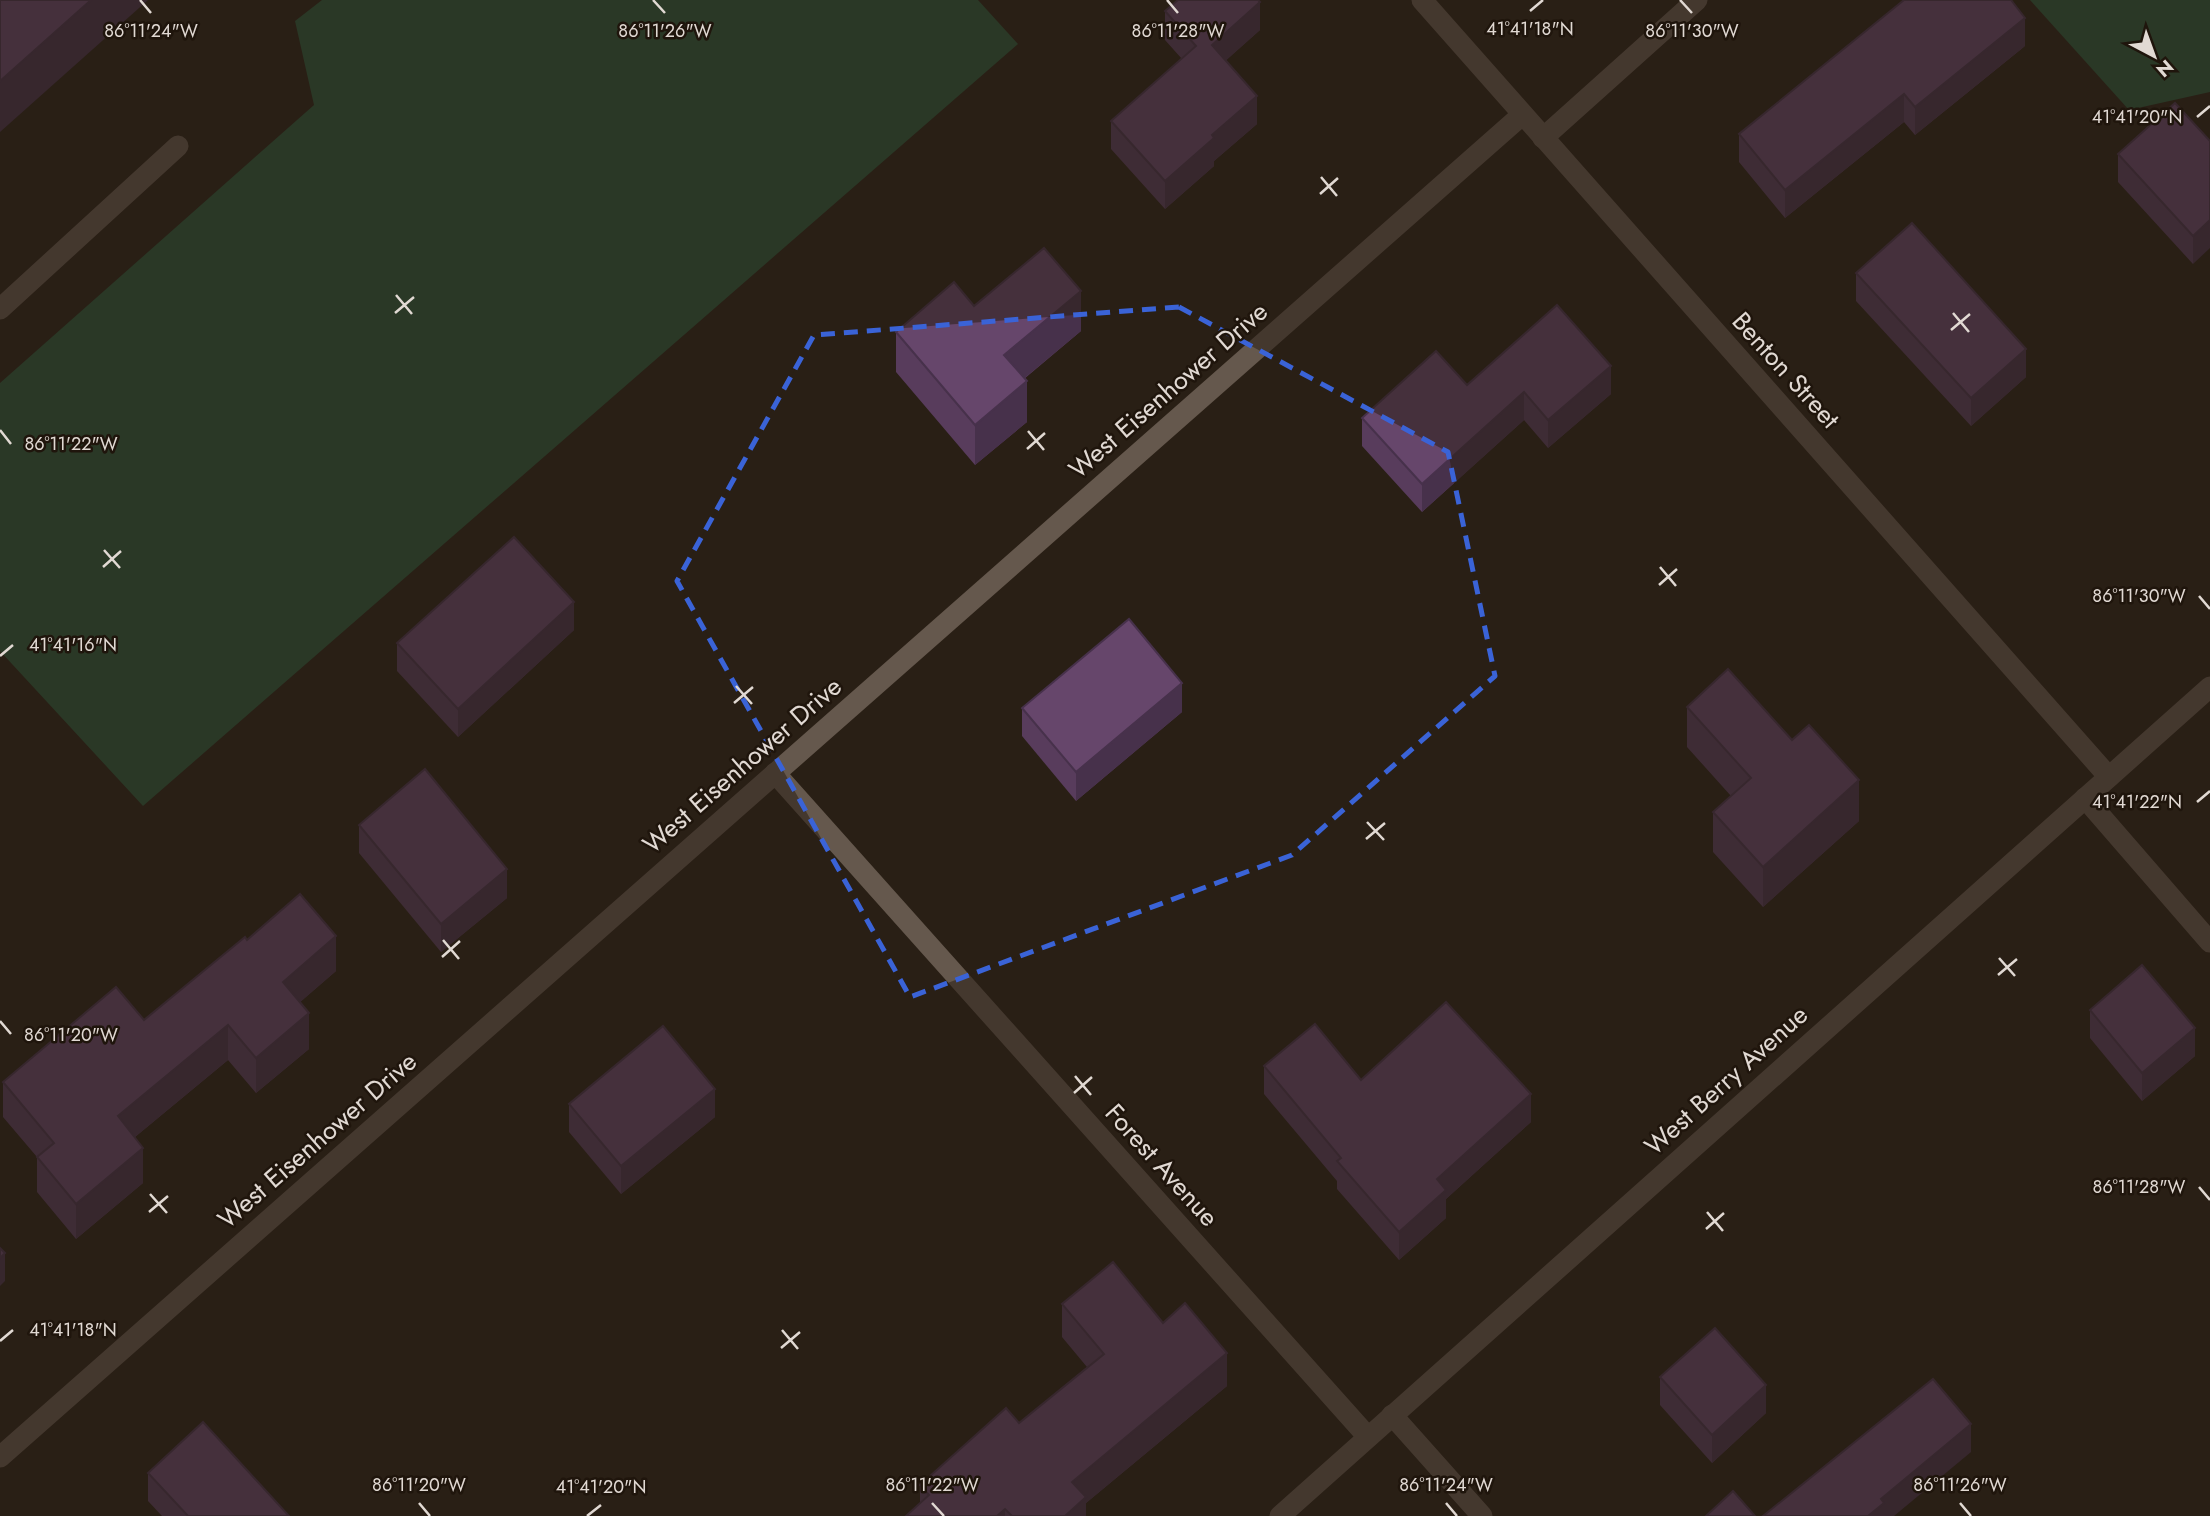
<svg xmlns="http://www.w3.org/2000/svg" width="2210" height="1516" font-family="Jost,sans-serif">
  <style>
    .forest { fill: #2a573a }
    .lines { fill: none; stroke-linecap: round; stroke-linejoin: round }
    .lane { stroke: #65584d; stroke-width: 21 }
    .street { stroke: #65584d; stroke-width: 21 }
    .wall { fill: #583c5c }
    .shaded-wall { fill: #47314b }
    .building { fill: #66466b; stroke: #47314b; stroke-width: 2 }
    .marked { fill: none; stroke: #3a63d7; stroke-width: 5; stroke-dasharray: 14 9; stroke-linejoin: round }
    .ticks { fill: none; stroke: #e1d9d3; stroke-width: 2.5 }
    .labels { text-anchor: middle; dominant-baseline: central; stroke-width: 5; stroke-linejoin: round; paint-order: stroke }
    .street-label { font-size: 26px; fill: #e1d9d3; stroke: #1f150c }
    .ticks-label { font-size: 18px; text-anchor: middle; fill: #e1d9d3; stroke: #1f150c; stroke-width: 5; stroke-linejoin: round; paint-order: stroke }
  </style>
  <rect width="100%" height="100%" fill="#291f15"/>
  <g class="forest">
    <path d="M 322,0 L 978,0 L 1018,44 L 143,806 L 0,651 L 0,383 L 314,105 L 295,21 Z"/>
    <path d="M 2030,0 L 2210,0 L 2210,92 L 2129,110 Z"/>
  </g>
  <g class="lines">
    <path class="lane" d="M 0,309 L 178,146"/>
    <g class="street">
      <path d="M 1422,0 L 2109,777"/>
      <path d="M 1543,138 L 1697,0"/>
      <path d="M 775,773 L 1368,1437"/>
      <path d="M 2085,798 L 2210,942"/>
      <path d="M 1392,1415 L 1482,1516"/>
      <path d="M 0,1457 L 1522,115"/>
      <path d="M 1280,1516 L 2210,687"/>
    </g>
  </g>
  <g class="wall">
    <path d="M 1165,11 L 1260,30 L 1226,60 L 1257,124 L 1214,161 L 1214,166 L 1165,209 L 1111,149 L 1111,121 L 1182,59 L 1165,40 Z"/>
    <path d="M 2025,46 L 1915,135 L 1904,122 L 1785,218 L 1739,162 L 1739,134 Z"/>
    <path d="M 2210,141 L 2193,264 L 2118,182 L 2118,154 Z"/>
    <path d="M 1856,273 L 2026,377 L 1971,426 L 1856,301 Z"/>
    <path d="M 974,306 L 1081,331 L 1024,379 L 1027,422 L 975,465 L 896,372 L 896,332 Z"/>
    <path d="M 1467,385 L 1611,394 L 1548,448 L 1524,420 L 1422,512 L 1362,446 L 1362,418 Z"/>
    <path d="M 574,630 L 458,737 L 397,671 L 397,643 Z"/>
    <path d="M 1687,707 L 1859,821 L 1763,907 L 1713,852 L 1713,812 L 1731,796 L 1687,747 Z"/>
    <path d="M 1022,708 L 1182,712 L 1076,801 L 1022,736 Z"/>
    <path d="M 359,825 L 507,898 L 441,952 L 359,853 Z"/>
    <path d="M 247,940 L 336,971 L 300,1002 L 309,1049 L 256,1093 L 228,1060 L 135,1137 L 143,1183 L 76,1239 L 37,1192 L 37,1157 L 3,1117 L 3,1082 L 144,1020 Z"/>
    <path d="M 2090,1010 L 2195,1056 L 2142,1101 L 2090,1038 Z"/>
    <path d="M 1264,1066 L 1361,1080 L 1531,1122 L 1446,1199 L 1446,1218 L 1399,1260 L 1337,1189 L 1337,1181 L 1264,1094 Z"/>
    <path d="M 569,1104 L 715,1117 L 621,1194 L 569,1132 Z"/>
    <path d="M 1062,1304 L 1163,1323 L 1227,1386 L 1086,1503 L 1086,1516 L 906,1516 L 920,1503 L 920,1485 L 1019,1423 L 1087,1367 L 1062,1337 Z"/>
    <path d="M 1660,1377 L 1766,1413 L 1712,1463 L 1660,1405 Z"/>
    <path d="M 148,1473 L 289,1516 L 162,1516 L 148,1501 Z"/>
  </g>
  <g class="shaded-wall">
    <path d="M 91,0 L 148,0 L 0,132 L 0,81 Z"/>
    <path d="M 1260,2 L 1260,30 L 1212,73 L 1212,45 Z"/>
    <path d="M 2025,18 L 2025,46 L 1915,135 L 1915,107 Z"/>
    <path d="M 1904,94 L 1904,122 L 1785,218 L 1785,190 Z"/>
    <path d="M 1257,96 L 1257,124 L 1214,161 L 1214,166 L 1165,209 L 1165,181 L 1212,135 Z"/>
    <path d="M 2210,220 L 2210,248 L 2193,264 L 2193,236 Z"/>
    <path d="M 1081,291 L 1081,331 L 1004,395 L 1004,355 Z"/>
    <path d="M 2026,349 L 2026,377 L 1971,426 L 1971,398 Z"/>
    <path d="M 1611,366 L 1611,394 L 1548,448 L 1548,420 Z"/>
    <path d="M 1027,381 L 1027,422 L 975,465 L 975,425 Z"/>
    <path d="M 1524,392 L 1524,420 L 1422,512 L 1422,484 Z"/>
    <path d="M 574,602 L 574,630 L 458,737 L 458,709 Z"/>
    <path d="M 1182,683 L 1182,712 L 1076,801 L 1076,772 Z"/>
    <path d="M 1859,780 L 1859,821 L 1763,907 L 1763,867 Z"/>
    <path d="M 507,869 L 507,898 L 441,952 L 441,924 Z"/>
    <path d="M 336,936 L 336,971 L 283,1017 L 283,982 Z"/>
    <path d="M 309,1013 L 309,1049 L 256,1093 L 256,1058 Z"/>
    <path d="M 228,1025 L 228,1060 L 118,1151 L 118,1116 Z"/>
    <path d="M 2195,1028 L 2195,1056 L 2142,1101 L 2142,1073 Z"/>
    <path d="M 715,1089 L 715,1117 L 621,1194 L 621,1166 Z"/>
    <path d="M 1531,1094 L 1531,1122 L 1446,1199 L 1446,1218 L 1399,1260 L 1399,1232 L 1437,1179 Z"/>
    <path d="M 143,1148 L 143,1183 L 76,1239 L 76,1204 Z"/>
    <path d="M 5,1253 L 5,1281 L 0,1286 L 0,1258 Z"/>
    <path d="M 1227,1353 L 1227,1386 L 1086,1503 L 1086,1516 L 1065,1516 L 1072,1482 Z"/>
    <path d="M 1766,1385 L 1766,1413 L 1712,1463 L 1712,1435 Z"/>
    <path d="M 1971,1424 L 1971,1452 L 1894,1516 L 1868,1516 L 1881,1499 Z"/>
    <path d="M 1005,1509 L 1005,1516 L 997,1516 Z"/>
  </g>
  <g class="building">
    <path d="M 0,0 L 91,0 L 0,81 Z"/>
    <path d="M 1178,0 L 1258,0 L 1260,2 L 1212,45 L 1257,96 L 1212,135 L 1214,138 L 1165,181 L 1111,121 L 1196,46 L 1165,11 Z"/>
    <path d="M 1904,0 L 2011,0 L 2025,18 L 1915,107 L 1904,94 L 1785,190 L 1739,134 Z"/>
    <path d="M 2175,103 L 2210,141 L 2210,220 L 2193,236 L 2118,154 Z"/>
    <path d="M 1912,223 L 2026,349 L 1971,398 L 1856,273 Z"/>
    <path d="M 1044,248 L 1081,291 L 1004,355 L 1027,381 L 975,425 L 896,332 L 954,282 L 974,306 Z"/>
    <path d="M 1557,305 L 1611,366 L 1548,420 L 1524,392 L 1422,484 L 1362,418 L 1436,351 L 1467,385 Z"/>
    <path d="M 514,537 L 574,602 L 458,709 L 397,643 Z"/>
    <path d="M 1129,619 L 1182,683 L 1076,772 L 1022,708 Z"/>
    <path d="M 1728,669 L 1792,740 L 1809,725 L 1859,780 L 1763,867 L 1713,812 L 1751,778 L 1687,707 Z"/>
    <path d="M 425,769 L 507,869 L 441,924 L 359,825 Z"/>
    <path d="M 300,894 L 336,936 L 283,982 L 309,1013 L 256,1058 L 228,1025 L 118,1116 L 143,1148 L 76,1204 L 37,1157 L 54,1143 L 3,1082 L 116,987 L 144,1020 L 245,937 L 247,940 Z"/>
    <path d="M 2142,965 L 2195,1028 L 2142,1073 L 2090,1010 Z"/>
    <path d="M 1446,1002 L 1531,1094 L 1437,1179 L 1446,1190 L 1399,1232 L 1337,1161 L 1341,1158 L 1264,1066 L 1315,1024 L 1361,1080 Z"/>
    <path d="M 663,1026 L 715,1089 L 621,1166 L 569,1104 Z"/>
    <path d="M 0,1248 L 5,1253 L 0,1258 Z"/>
    <path d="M 1113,1262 L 1163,1323 L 1185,1303 L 1227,1353 L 1072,1482 L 1086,1497 L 1065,1516 L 1012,1516 L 1005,1509 L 997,1516 L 906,1516 L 929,1495 L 920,1485 L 1006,1408 L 1019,1423 L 1104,1354 L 1062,1304 Z"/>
    <path d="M 1715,1328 L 1766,1385 L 1712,1435 L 1660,1377 Z"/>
    <path d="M 1933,1379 L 1971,1424 L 1881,1499 L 1884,1503 L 1868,1516 L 1763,1516 Z"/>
    <path d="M 203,1422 L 289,1516 L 188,1516 L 148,1473 Z"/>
    <path d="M 1733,1491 L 1755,1516 L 1706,1516 Z"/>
  </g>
  <path d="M0 0H2210V1516H0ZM 1179,307 L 1448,452 L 1495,676 L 1292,855 L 910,997 L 677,581 L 814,335 Z" fill="#291f15" fill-opacity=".55" fill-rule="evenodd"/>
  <path class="marked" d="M 1179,307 L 1448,452 L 1495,676 L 1292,855 L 910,997 L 677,581 L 814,335 Z"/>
  <path class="ticks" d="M 140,0 L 151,13M 653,0 L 665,13M 1167,0 L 1178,13M 1680,0 L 1692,13M 1530,11 L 1543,0M 2197,117 L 2210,106M 1321,177 L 1337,196M 1320,194 L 1338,178M 396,295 L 412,314M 395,313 L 414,297M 1953,313 L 1969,332M 1951,330 L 1970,314M 0,430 L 11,444M 1028,431 L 1044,450M 1027,449 L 1045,433M 104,550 L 120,568M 103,567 L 121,551M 1660,567 L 1676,586M 1659,585 L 1677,569M 2199,596 L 2210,609M 0,656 L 13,645M 736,686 L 752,704M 734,703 L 753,687M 2197,802 L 2210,791M 1367,822 L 1384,840M 1366,839 L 1385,823M 443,940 L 459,959M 442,957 L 460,941M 1999,958 L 2015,976M 1998,975 L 2017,959M 0,1021 L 11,1034M 1075,1076 L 1091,1095M 1074,1093 L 1092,1077M 2199,1187 L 2210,1200M 150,1194 L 167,1213M 149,1212 L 168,1196M 1707,1212 L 1723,1231M 1706,1229 L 1724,1213M 782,1330 L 798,1349M 0,1341 L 13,1330M 781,1348 L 800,1332M 419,1503 L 430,1516M 932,1503 L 944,1516M 1446,1503 L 1457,1516M 1960,1503 L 1971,1516M 587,1516 L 601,1505"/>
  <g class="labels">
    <g class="street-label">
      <text transform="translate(1786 370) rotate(48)">Benton Street</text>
      <text transform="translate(1168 390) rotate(-41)">West Eisenhower Drive</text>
      <text transform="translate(742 765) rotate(-41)">West Eisenhower Drive</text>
      <text transform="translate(1726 1080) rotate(-42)">West Berry Avenue</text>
      <text transform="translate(317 1140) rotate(-41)">West Eisenhower Drive</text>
      <text transform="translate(1162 1165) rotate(48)">Forest Avenue</text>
    </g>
  </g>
  <g class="ticks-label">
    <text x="1530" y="35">41°41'18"N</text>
    <text x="151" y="37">86°11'24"W</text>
    <text x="1178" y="37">86°11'28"W</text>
    <text x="665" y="37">86°11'26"W</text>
    <text x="1692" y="37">86°11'30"W</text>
    <text x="2137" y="123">41°41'20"N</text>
    <text x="71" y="450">86°11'22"W</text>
    <text x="2139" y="602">86°11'30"W</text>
    <text x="73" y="651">41°41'16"N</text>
    <text x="2137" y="808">41°41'22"N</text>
    <text x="71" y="1041">86°11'20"W</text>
    <text x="2139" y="1193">86°11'28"W</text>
    <text x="73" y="1336">41°41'18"N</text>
    <text x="419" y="1491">86°11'20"W</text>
    <text x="932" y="1491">86°11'22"W</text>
    <text x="1446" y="1491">86°11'24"W</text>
    <text x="1960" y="1491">86°11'26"W</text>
    <text x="601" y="1493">41°41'20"N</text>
  </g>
  <g transform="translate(2154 56) rotate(139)" stroke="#1f150c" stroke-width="5" paint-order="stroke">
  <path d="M0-5L12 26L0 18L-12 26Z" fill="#e1d9d3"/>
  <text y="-10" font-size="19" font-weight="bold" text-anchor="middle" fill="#e1d9d3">N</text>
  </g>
</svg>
